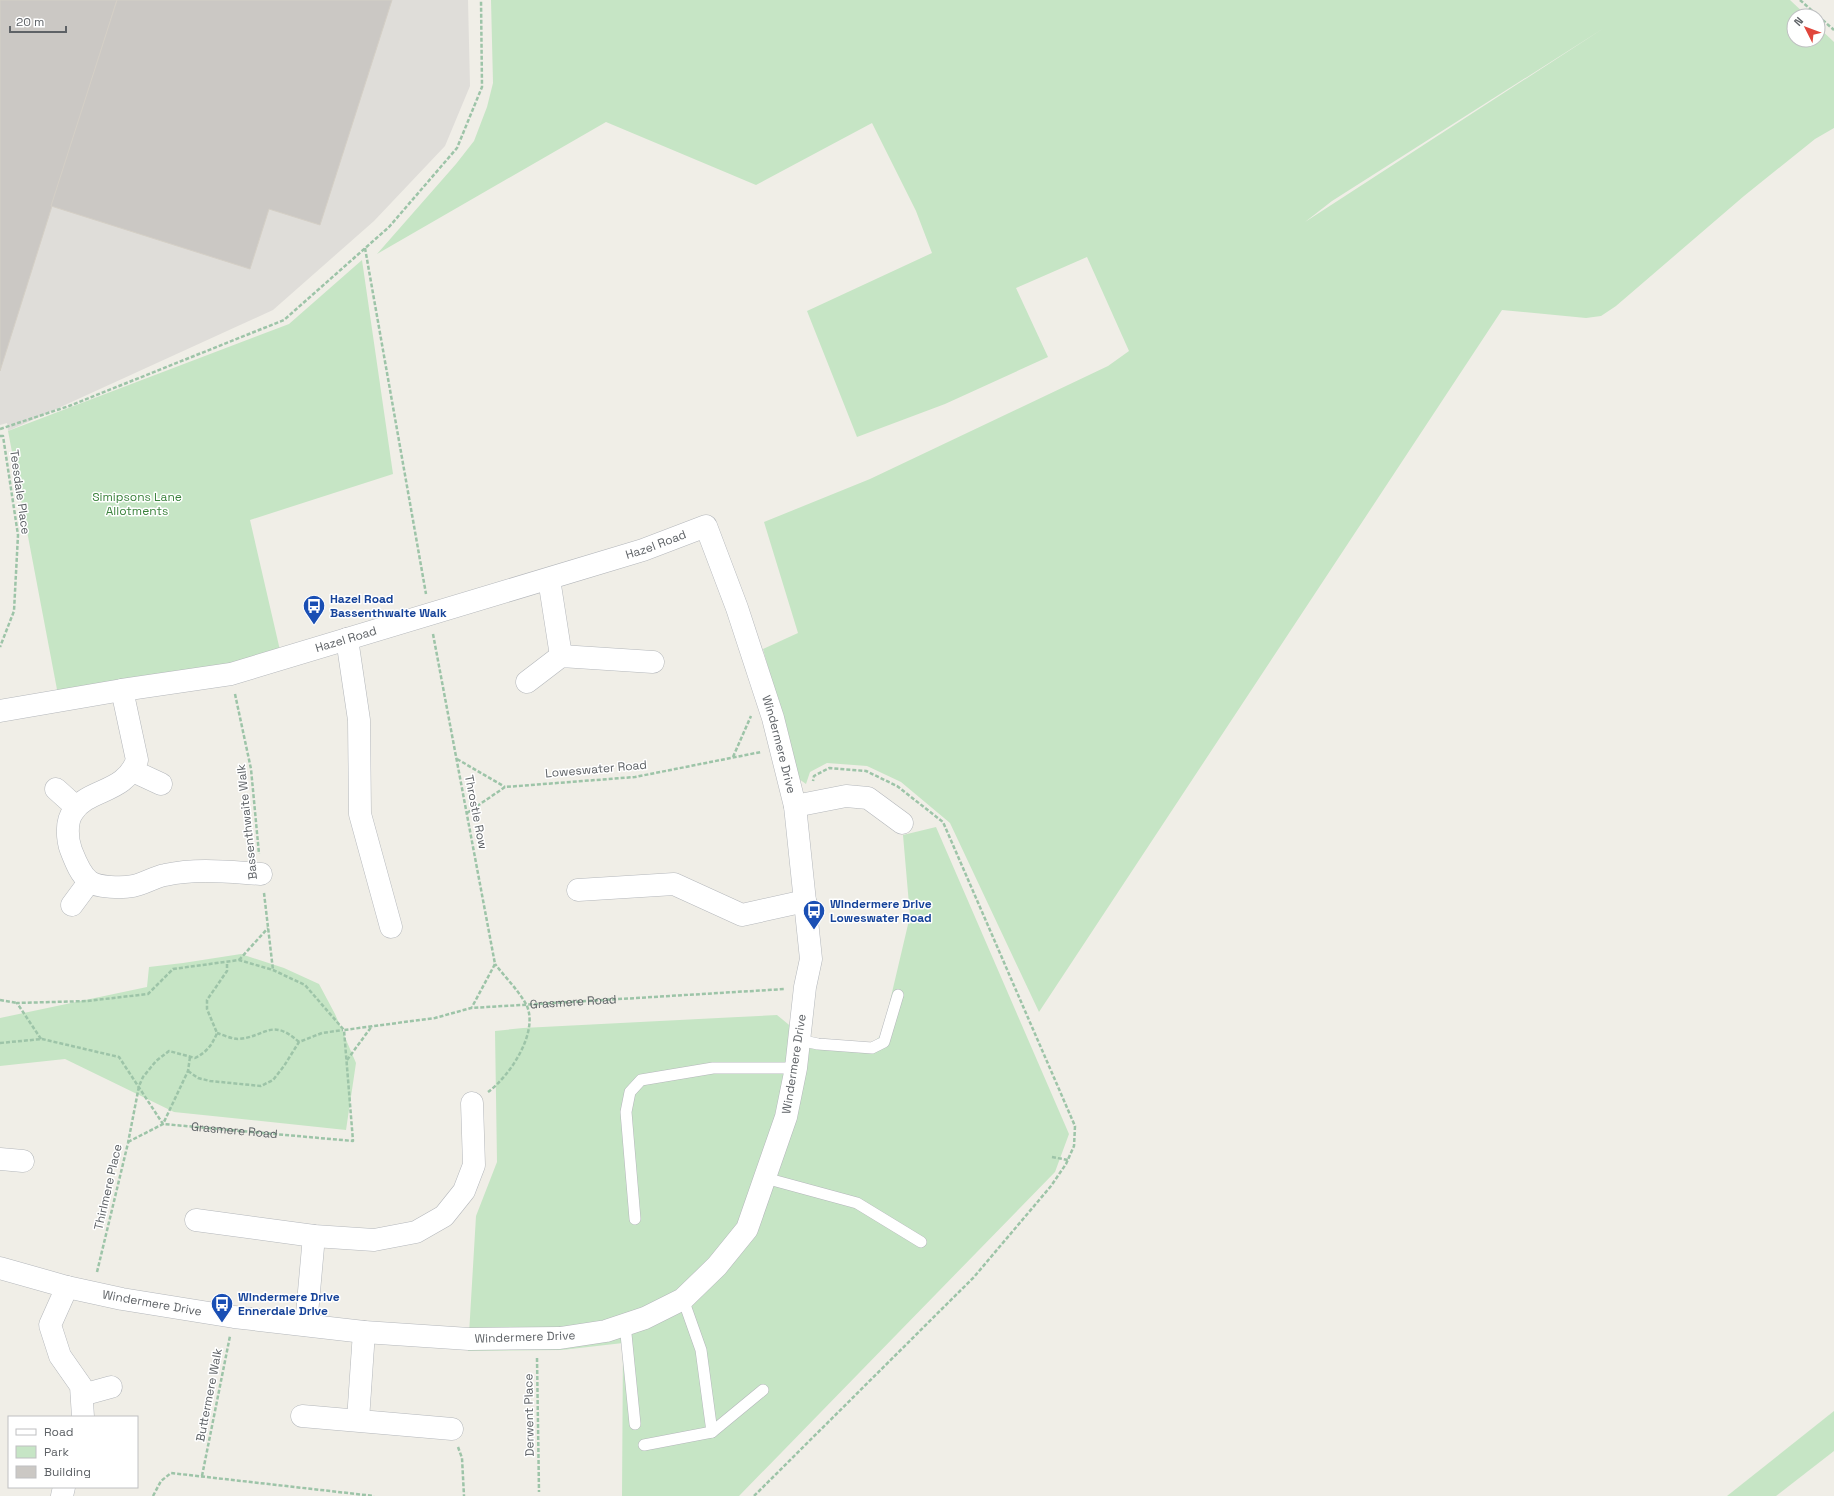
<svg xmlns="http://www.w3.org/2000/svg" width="1834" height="1496" font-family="'Space Grotesk',sans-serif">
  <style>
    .industrial { fill: #dfddd9 }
    .green { fill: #c6e5c5; fill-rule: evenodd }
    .building { fill: #cbc8c4; stroke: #d4cfc6 }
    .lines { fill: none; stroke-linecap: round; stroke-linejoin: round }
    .service-casing { stroke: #b4b7bb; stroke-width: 12 }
    .minor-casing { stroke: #b4b7bb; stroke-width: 23 }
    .path { stroke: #9dc4a8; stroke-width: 2.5; stroke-dasharray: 4 2; stroke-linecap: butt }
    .service { stroke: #fff; stroke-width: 11 }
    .minor { stroke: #fff; stroke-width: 22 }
    .labels { text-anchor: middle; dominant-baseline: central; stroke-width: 3; stroke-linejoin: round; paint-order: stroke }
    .street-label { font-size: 12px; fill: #5e6266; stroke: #fff }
    .park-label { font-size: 12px; fill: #3a823c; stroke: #fff }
    .transit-label { font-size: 12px; font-weight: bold; fill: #164399; stroke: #fff; text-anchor: start }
  </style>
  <rect width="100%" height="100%" fill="#f0eee7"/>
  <path class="industrial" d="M 0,0 L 468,0 L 470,86 L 445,146 L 374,221 L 273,310 L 8,431 L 7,423 L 0,425 Z"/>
  <g class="green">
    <path d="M 491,0 L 1790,0 L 1807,16 L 1794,16 L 1794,40 L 1818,40 L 1818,27 L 1834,42 L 1834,128 L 1815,139 L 1744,196 L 1616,306 L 1601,316 L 1586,318 L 1502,310 L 1039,1012 L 950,823 L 901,782 L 867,766 L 827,763 L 810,772 L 806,784 L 799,779 L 763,649 L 798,633 L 764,522 L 870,479 L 1108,366 L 1129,351 L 1087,257 L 1016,288 L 1048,357 L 945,404 L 857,437 L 807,311 L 932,253 L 916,211 L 872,123 L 756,185 L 606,122 L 377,254 L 456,164 L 474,141 L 487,107 L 493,83 ZM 1604,28 L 1305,222 L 1332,201 Z"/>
    <path d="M 362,260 L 393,474 L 250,520 L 282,659 L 59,700 L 8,431 L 289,324 Z"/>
    <path d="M 936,827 L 1069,1134 L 1055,1172 L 739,1496 L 622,1496 L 623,1343 L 562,1350 L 468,1351 L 476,1216 L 497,1162 L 495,1031 L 523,1028 L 777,1015 L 816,1047 L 869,1046 L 886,1031 L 890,1001 L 910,916 L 903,835 Z"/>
    <path d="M 241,954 L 284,968 L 319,984 L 335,1014 L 356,1063 L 346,1130 L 174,1112 L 65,1059 L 0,1066 L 0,1018 L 147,987 L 149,967 L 183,963 Z"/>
    <path d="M 1834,1411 L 1834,1451 L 1776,1496 L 1727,1496 Z"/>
  </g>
  <g class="building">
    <path d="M 0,0 L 117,0 L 0,371 Z"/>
    <path d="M 117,0 L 392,0 L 320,225 L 269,209 L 250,269 L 51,206 Z"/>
  </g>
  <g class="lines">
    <g class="service-casing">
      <g id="service">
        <path d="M 799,1040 L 818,1044 L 872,1048 L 884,1042 L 898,995"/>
        <path d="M 765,1178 L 857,1203 L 921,1242"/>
        <path d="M 635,1219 L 626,1112 L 630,1092 L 641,1080 L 713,1068 L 796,1068"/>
        <path d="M 683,1299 L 701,1350 L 712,1432"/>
        <path d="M 625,1324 L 635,1424"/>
        <path d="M 644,1445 L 712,1432 L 763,1390"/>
      </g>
    </g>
    <g class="minor-casing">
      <g id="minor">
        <path d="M 549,579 L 561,656"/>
        <path d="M 347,639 L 359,720 L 360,814 L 391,927"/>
        <path d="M 527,682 L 561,656 L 653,662"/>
        <path d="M 122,690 L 137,760 C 125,794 88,788 73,812 C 66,821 67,839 71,850 C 75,860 80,874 89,881 C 97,888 123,888 133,886 C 144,884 154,877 165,875 C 197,868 229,872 261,874"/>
        <path id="s2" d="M 0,711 L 122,690 L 231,674 L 643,550 L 706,526 L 737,608 L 773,718 L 795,806 L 811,959 L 805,987 L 796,1068 L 786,1117 L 747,1229 L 717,1266 L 683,1299 L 645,1318 L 606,1331 L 560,1338 L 469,1339 L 364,1332 L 234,1317 L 122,1299 L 67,1287 L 0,1268"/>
        <path d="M 133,771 L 161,784"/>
        <path d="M 56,789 L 76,807"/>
        <path d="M 795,806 L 846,796 L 868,798 L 902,823"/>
        <path d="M 578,890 L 674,884 L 742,915 L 805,901"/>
        <path d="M 72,905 L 89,882"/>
        <path d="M 0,1159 L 23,1161"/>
        <path d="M 196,1220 L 314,1236 L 374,1240 L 416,1232 L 444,1216 L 464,1191 L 474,1165 L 472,1103"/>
        <path d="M 67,1287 L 50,1325 L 60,1356 L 81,1386 L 83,1417"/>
        <path d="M 306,1325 L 314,1236"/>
        <path d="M 82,1395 L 111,1387"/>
        <path d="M 302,1416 L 452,1429"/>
        <path d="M 358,1420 L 364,1332"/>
        <path d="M 62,1496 L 64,1487"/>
      </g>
    </g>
    <g class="path">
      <path d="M 1800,0 L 1834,30"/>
      <path d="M 365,248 L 426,594"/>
      <path d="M 0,429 L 69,406 L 284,320 L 389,227 L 457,148 L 482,87 L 481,0"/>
      <path d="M 0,436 L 3,436 L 18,535 L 14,611 L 0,647"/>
      <path d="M 433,634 L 495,964 L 472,1007"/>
      <path d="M 235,694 L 251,769 L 259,854"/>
      <path d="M 733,757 L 751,716"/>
      <path d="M 457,759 L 505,787"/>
      <path d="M 467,813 L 505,787 L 635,777 L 761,752"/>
      <path d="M 264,893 L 273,970"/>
      <path d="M 239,960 L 268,928"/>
      <path d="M 0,1000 L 17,1003"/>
      <path d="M 217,1033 C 223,1035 232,1039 238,1039 C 266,1037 271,1017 299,1042"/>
      <path d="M 41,1039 L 17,1003 L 87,1001 L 148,994 L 173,969 L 239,960 L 273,970 L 305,985 L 344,1030"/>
      <path id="s1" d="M 0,1043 L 42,1039 L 119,1057 L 163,1124 L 353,1141 L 344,1030 L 435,1018 L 471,1008 L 785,989"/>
      <path d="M 347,1060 L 372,1026"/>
      <path d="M 188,1071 L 198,1078 L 210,1081 L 261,1086 L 273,1080 L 284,1066 L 299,1042 L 322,1033 L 343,1030"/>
      <path d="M 488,1092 C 510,1076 540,1031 526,1004 C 518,990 505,977 495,964"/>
      <path d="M 128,1142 L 163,1124 L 188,1071 L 190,1057"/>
      <path d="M 1052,1157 L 1068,1160"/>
      <path d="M 97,1272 L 128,1143 L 139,1086 L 143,1077 L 156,1061 L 169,1051 L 195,1058 C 207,1052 212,1045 217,1033 L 207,1009 L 207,1000 L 227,971 L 227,962"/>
      <path d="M 537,1358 L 539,1492"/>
      <path d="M 458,1447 L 462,1458 L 464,1496"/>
      <path d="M 202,1476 L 230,1336"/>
      <path d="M 153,1496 L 161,1481 L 171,1473 L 374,1496"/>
      <path d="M 754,1496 L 974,1277 L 1051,1186 L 1066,1164 L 1074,1146 L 1075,1126 L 943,822 L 897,786 L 866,771 L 829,768 L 814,776 L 813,781"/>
    </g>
    <use href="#service" class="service"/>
    <use href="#minor" class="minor"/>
  </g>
  <defs>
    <g id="bus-pin" transform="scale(1.15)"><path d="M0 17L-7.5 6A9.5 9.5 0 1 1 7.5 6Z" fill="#1a4fb4" stroke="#fff"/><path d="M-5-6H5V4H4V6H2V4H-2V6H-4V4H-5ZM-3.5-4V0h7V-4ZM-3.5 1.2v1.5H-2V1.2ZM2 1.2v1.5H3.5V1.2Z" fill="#fff"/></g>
  </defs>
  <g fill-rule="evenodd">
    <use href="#bus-pin" x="314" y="606"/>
    <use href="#bus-pin" x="814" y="911"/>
    <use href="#bus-pin" x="222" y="1304"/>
  </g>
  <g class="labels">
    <g class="street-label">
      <text transform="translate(20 492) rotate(82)">Teesdale Place</text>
      <text stroke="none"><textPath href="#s2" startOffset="678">Hazel Road</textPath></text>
      <text stroke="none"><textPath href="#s2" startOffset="354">Hazel Road</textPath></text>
      <text stroke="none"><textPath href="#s2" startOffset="962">Windermere Drive</textPath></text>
      <text transform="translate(596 769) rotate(-5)">Loweswater Road</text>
      <text transform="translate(476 812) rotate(79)">Throstle Row</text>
      <text transform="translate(247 822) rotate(-96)">Bassenthwaite Walk</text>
      <text stroke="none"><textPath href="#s1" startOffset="735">Grasmere Road</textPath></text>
      <text transform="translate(794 1064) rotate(-81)">Windermere Drive</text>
      <text stroke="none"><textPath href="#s1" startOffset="273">Grasmere Road</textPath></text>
      <text transform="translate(108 1187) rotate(-77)">Thirlmere Place</text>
      <text transform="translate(152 1303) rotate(10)">Windermere Drive</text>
      <text transform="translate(525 1337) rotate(-2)">Windermere Drive</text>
      <text transform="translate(209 1395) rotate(-79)">Buttermere Walk</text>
      <text transform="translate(529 1415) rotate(-91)">Derwent Place</text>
    </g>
    <g class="park-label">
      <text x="137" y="497">Simipsons Lane<tspan x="137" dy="14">Allotments</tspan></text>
    </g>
    <g class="transit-label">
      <text x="330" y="599">Hazel Road<tspan x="330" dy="14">Bassenthwaite Walk</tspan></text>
      <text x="830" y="904">Windermere Drive<tspan x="830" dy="14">Loweswater Road</tspan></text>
      <text x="238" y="1297">Windermere Drive<tspan x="238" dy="14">Ennerdale Drive</tspan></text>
    </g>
  </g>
  <rect x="8" y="1416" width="130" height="72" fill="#ffffff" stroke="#bfc0c2"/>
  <rect x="16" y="1429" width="20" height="6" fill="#ffffff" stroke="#bfc0c2"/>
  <text x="44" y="1436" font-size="12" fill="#5e6266">Road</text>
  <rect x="16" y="1446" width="20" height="12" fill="#c6e5c5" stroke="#bfc0c2"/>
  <text x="44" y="1456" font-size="12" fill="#5e6266">Park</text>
  <rect x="16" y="1466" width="20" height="12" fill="#cbc8c4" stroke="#bfc0c2"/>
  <text x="44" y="1476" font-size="12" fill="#5e6266">Building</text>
  <g transform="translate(1806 28) rotate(312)"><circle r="19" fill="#ffffff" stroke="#bfc0c2"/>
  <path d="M0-3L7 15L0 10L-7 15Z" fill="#e0463c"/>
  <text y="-6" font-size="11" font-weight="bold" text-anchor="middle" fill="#5e6266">N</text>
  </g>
  <path d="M10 26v6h56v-6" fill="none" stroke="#5e6266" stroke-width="2"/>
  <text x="16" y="26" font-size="12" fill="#5e6266" stroke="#ffffff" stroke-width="3" paint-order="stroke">20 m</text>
</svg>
